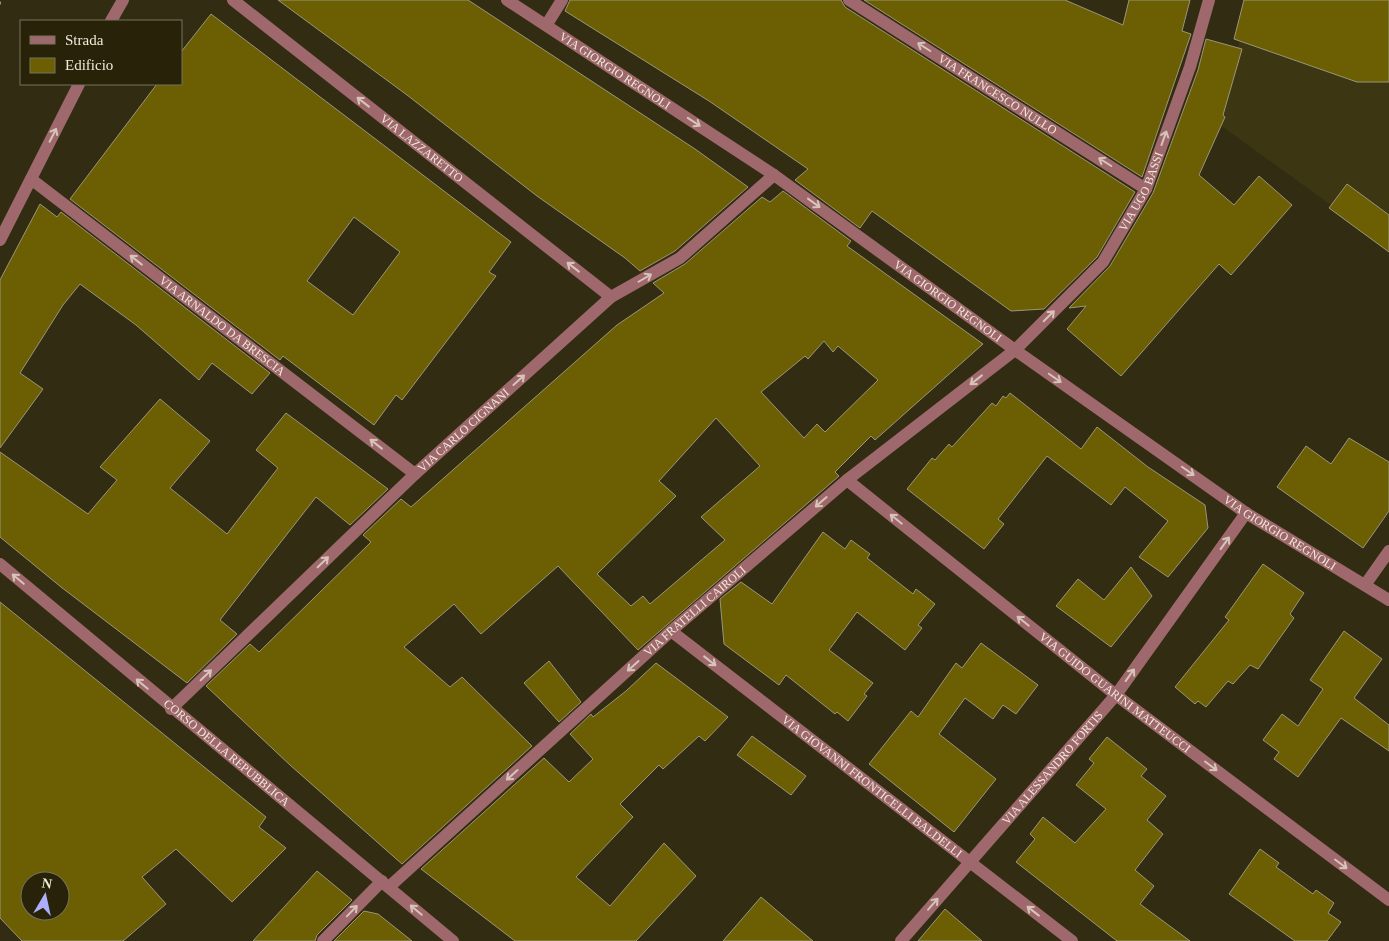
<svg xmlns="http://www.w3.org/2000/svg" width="1389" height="941" font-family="Georgia,serif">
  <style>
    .built { fill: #3c3612 }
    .building { fill: #6b5e03; stroke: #9b9678; fill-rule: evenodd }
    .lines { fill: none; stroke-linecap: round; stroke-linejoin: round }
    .path { stroke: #95927c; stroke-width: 3; stroke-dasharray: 2.5 4; stroke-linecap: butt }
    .minor { stroke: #9f686c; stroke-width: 12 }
    .oneway { stroke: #d6c4b9 }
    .labels { text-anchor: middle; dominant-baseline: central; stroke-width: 4; stroke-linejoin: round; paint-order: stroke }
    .street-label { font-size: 12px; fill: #edebda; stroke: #282308 }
  </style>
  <rect width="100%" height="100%" fill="#322d12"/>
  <path class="built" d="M 1249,0 L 1389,0 L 1389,247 L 1220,125 Z"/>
  <g class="building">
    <path d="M 278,0 L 468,0 L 695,149 L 748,187 L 675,251 L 640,271 L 625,258 L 537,196 L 407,95 Z"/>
    <path d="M 570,0 L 841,0 L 845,7 L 1135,192 L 1097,257 L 1044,309 L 1011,311 L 872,211 L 860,228 L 795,180 L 808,169 L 709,101 L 565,11 Z"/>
    <path d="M 864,0 L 1065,0 L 1123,25 L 1129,0 L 1190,0 L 1182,31 L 1191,34 L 1142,177 Z"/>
    <path d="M 1244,0 L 1389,0 L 1389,82 L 1357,82 L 1234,39 Z"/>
    <path d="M 211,14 L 511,242 L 489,272 L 496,276 L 402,400 L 396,395 L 374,425 L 283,356 L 280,360 L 70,199 L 157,84 L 181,84 L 181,52 ZM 354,217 L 400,252 L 353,315 L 307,281 Z"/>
    <path d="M 1206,39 L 1242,49 L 1223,115 L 1225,117 L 1199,175 L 1234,205 L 1259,176 L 1292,205 L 1231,275 L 1219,264 L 1121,376 L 1067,329 L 1086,306 L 1069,308 L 1110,266 L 1153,193 L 1198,70 Z"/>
    <path d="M 1347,184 L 1389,215 L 1389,252 L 1329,208 Z"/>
    <path d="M 783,191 L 851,241 L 847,246 L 983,344 L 875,440 L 871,436 L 835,472 L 839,476 L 638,650 L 558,566 L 481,634 L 454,604 L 404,647 L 450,687 L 462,677 L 532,746 L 402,864 L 290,765 L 206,686 L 250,644 L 259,652 L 371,542 L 363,535 L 401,499 L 411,507 L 617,325 L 664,293 L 653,283 L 685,264 L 762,197 L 770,202 ZM 824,341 L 833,352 L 838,346 L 878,380 L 825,432 L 817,424 L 804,438 L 761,392 L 805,356 L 808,359 ZM 716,418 L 760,466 L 701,517 L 725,540 L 650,604 L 643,596 L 631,606 L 597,574 L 676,496 L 659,481 Z"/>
    <path d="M 40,204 L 57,217 L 61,212 L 270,373 L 252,394 L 212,363 L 199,380 L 136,325 L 80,284 L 63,305 L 20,373 L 43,389 L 0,448 L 0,280 Z"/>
    <path d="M 1010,393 L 1081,449 L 1097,427 L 1148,467 L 1205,505 L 1208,528 L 1168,577 L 1139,557 L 1168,521 L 1125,487 L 1111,505 L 1047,456 L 998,519 L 1004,524 L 984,549 L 907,489 L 932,458 L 935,460 L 949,444 L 952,447 L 992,403 L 996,406 L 1003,396 L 1006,398 Z"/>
    <path d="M 160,399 L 210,441 L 170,488 L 227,534 L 278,468 L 256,450 L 286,413 L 388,489 L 350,525 L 316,497 L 220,620 L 237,634 L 187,683 L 61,587 L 0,537 L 0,452 L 88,514 L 117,480 L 100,467 Z"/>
    <path d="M 1349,438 L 1389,462 L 1389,511 L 1363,548 L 1277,487 L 1306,446 L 1331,464 Z"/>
    <path d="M 823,532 L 845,549 L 851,540 L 870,554 L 867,558 L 913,594 L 916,589 L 935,604 L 918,625 L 922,628 L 905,650 L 857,612 L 829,650 L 873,683 L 864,694 L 867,696 L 848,721 L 837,712 L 835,714 L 786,675 L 779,685 L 724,644 L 720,599 L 741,582 L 772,604 Z"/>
    <path d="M 1263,564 L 1304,593 L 1290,614 L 1294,618 L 1258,669 L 1250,665 L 1233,684 L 1228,681 L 1206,707 L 1198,701 L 1195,704 L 1175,687 L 1229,620 L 1225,617 Z"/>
    <path d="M 1131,567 L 1152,596 L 1111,647 L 1056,606 L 1078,579 L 1104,600 Z"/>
    <path d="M 0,602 L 266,817 L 259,827 L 286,848 L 232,902 L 176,849 L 142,877 L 166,904 L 123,941 L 22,941 L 0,918 ZM 30,881 L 60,881 L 60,911 L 30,911 Z"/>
    <path d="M 1344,631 L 1382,659 L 1354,698 L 1389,725 L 1389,751 L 1341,718 L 1298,777 L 1274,759 L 1279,752 L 1263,740 L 1282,714 L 1298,726 L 1323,689 L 1310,680 Z"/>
    <path d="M 981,643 L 1038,685 L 1016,714 L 1003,705 L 993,719 L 965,698 L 939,734 L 996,779 L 954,832 L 869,764 L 911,711 L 918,717 L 956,663 L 962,668 Z"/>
    <path d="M 549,661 L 581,702 L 559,722 L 524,683 Z"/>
    <path d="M 656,663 L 728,717 L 705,741 L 699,736 L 663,769 L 659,765 L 620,804 L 633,817 L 576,877 L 610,906 L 664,843 L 696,876 L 636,941 L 515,941 L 421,869 L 544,758 L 569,782 L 593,759 L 570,734 L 591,714 L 593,717 L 626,691 Z"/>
    <path d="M 752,736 L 806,776 L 791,795 L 737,755 Z"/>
    <path d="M 1107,737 L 1147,769 L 1141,776 L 1166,796 L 1147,820 L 1163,834 L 1135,870 L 1154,886 L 1140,904 L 1190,941 L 1117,941 L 1016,862 L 1035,839 L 1030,834 L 1043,817 L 1075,843 L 1106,809 L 1076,785 L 1094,763 L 1089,759 Z"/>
    <path d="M 1260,849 L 1279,863 L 1276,867 L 1313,894 L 1316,890 L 1334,903 L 1328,913 L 1341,922 L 1327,941 L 1295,941 L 1229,894 Z"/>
    <path d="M 317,871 L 352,900 L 317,935 L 315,941 L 253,941 Z"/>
    <path d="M 761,897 L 789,921 L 813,941 L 723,941 Z"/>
    <path d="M 945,909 L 982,941 L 918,941 Z"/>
    <path d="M 364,911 L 378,914 L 412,941 L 334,941 Z"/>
  </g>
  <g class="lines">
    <path class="path" d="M 0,3 L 1,3"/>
    <g class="minor">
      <path id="s1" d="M 233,0 L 611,297"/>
      <path id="s2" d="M 507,0 L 774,175 L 1015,350 L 1246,513 L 1389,600"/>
      <path id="s3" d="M 849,0 L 1146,189"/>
      <path d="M 111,21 L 123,0"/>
      <path d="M 547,24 L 562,0"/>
      <path id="s4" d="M 31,179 L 415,474"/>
      <path d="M 0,240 L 79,84"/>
      <path id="s5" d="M 847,480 L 1116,695 L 1389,900"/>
      <path id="s6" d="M 0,564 L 453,941"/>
      <path d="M 1365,585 L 1389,551"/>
      <path id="s7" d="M 671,631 L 1072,941"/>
      <path id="s8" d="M 171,709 L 415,474 L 611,297 L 680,258 L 774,175"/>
      <path id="s9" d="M 389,887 L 671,631 L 847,480 L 1015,350 L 1103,262 L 1146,189 L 1190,67 L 1209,0"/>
      <path d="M 323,941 L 382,881"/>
      <path id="s10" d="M 901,941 L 1116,695 L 1246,513"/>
    </g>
  </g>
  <defs><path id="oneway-shaft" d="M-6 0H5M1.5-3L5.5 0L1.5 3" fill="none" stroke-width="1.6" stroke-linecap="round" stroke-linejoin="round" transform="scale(1.25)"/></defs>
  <g class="oneway">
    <use href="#oneway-shaft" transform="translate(924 47) rotate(-148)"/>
    <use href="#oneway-shaft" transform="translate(363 102) rotate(-142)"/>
    <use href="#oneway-shaft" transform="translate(694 122) rotate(33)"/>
    <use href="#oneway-shaft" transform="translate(53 135) rotate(-63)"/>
    <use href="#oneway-shaft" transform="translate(1164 138) rotate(-70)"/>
    <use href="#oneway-shaft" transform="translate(1105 162) rotate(-148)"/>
    <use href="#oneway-shaft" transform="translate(814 203) rotate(36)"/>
    <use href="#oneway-shaft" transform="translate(136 260) rotate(-142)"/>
    <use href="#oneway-shaft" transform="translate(573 267) rotate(-142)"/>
    <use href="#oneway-shaft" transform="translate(645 278) rotate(-30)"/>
    <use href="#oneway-shaft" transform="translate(1049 316) rotate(-45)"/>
    <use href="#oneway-shaft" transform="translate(1055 378) rotate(35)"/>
    <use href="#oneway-shaft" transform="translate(519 380) rotate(-42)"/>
    <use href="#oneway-shaft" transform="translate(976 380) rotate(142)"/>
    <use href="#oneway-shaft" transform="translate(376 444) rotate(-142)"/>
    <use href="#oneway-shaft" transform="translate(1188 471) rotate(35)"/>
    <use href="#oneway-shaft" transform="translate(821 502) rotate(139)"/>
    <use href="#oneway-shaft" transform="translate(896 519) rotate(-141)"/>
    <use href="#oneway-shaft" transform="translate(1225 543) rotate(-54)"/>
    <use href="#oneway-shaft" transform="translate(323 562) rotate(-44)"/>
    <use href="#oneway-shaft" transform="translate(18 579) rotate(-140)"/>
    <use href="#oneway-shaft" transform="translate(1023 621) rotate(-141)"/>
    <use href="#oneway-shaft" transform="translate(710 661) rotate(38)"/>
    <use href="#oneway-shaft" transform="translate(633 666) rotate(138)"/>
    <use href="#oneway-shaft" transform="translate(206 675) rotate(-44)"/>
    <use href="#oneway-shaft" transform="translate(1130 675) rotate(-54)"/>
    <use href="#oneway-shaft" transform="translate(142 684) rotate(-140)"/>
    <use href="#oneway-shaft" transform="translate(1211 766) rotate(37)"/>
    <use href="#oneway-shaft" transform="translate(512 775) rotate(138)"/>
    <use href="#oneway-shaft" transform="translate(1341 864) rotate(37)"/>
    <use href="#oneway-shaft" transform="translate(933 904) rotate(-49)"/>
    <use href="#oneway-shaft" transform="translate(416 910) rotate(-140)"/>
    <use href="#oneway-shaft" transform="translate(352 911) rotate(-46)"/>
    <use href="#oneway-shaft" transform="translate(1033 911) rotate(-142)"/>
  </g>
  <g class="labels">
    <g class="street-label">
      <text stroke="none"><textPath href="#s2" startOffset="129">VIA GIORGIO REGNOLI</textPath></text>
      <text stroke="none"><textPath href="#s3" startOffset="176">VIA FRANCESCO NULLO</textPath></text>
      <text stroke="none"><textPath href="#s1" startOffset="240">VIA LAZZARETTO</textPath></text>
      <text stroke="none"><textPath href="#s9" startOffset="1030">VIA UGO BASSI</textPath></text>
      <text stroke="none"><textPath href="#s2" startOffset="534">VIA GIORGIO REGNOLI</textPath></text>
      <text stroke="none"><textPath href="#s4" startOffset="241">VIA ARNALDO DA BRESCIA</textPath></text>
      <text stroke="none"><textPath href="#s8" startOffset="404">VIA CARLO CIGNANI</textPath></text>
      <text stroke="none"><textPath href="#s2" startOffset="939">VIA GIORGIO REGNOLI</textPath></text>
      <text stroke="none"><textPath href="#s9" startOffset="412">VIA FRATELLI CAIROLI</textPath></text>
      <text stroke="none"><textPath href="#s5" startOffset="342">VIA GUIDO GUARINI MATTEUCCI</textPath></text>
      <text stroke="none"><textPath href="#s6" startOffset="295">CORSO DELLA REPUBBLICA</textPath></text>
      <text stroke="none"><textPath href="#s10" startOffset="230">VIA ALESSANDRO FORTIS</textPath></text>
      <text stroke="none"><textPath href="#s7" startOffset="254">VIA GIOVANNI FRONTICELLI BALDELLI</textPath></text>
    </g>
  </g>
  <rect x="20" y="20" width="162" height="65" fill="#282308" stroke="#77735c"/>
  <rect x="30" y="36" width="25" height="8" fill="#9f686c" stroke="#77735c"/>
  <text x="65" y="45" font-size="15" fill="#edebda">Strada</text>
  <rect x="30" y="58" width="25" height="15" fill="#6b5e03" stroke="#77735c"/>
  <text x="65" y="70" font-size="15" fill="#edebda">Edificio</text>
  <g transform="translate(45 896) rotate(9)"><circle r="24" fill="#282308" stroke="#77735c"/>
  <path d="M0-4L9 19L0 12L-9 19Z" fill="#acaffb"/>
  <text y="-8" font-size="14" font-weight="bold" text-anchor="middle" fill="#edebda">N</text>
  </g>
</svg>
